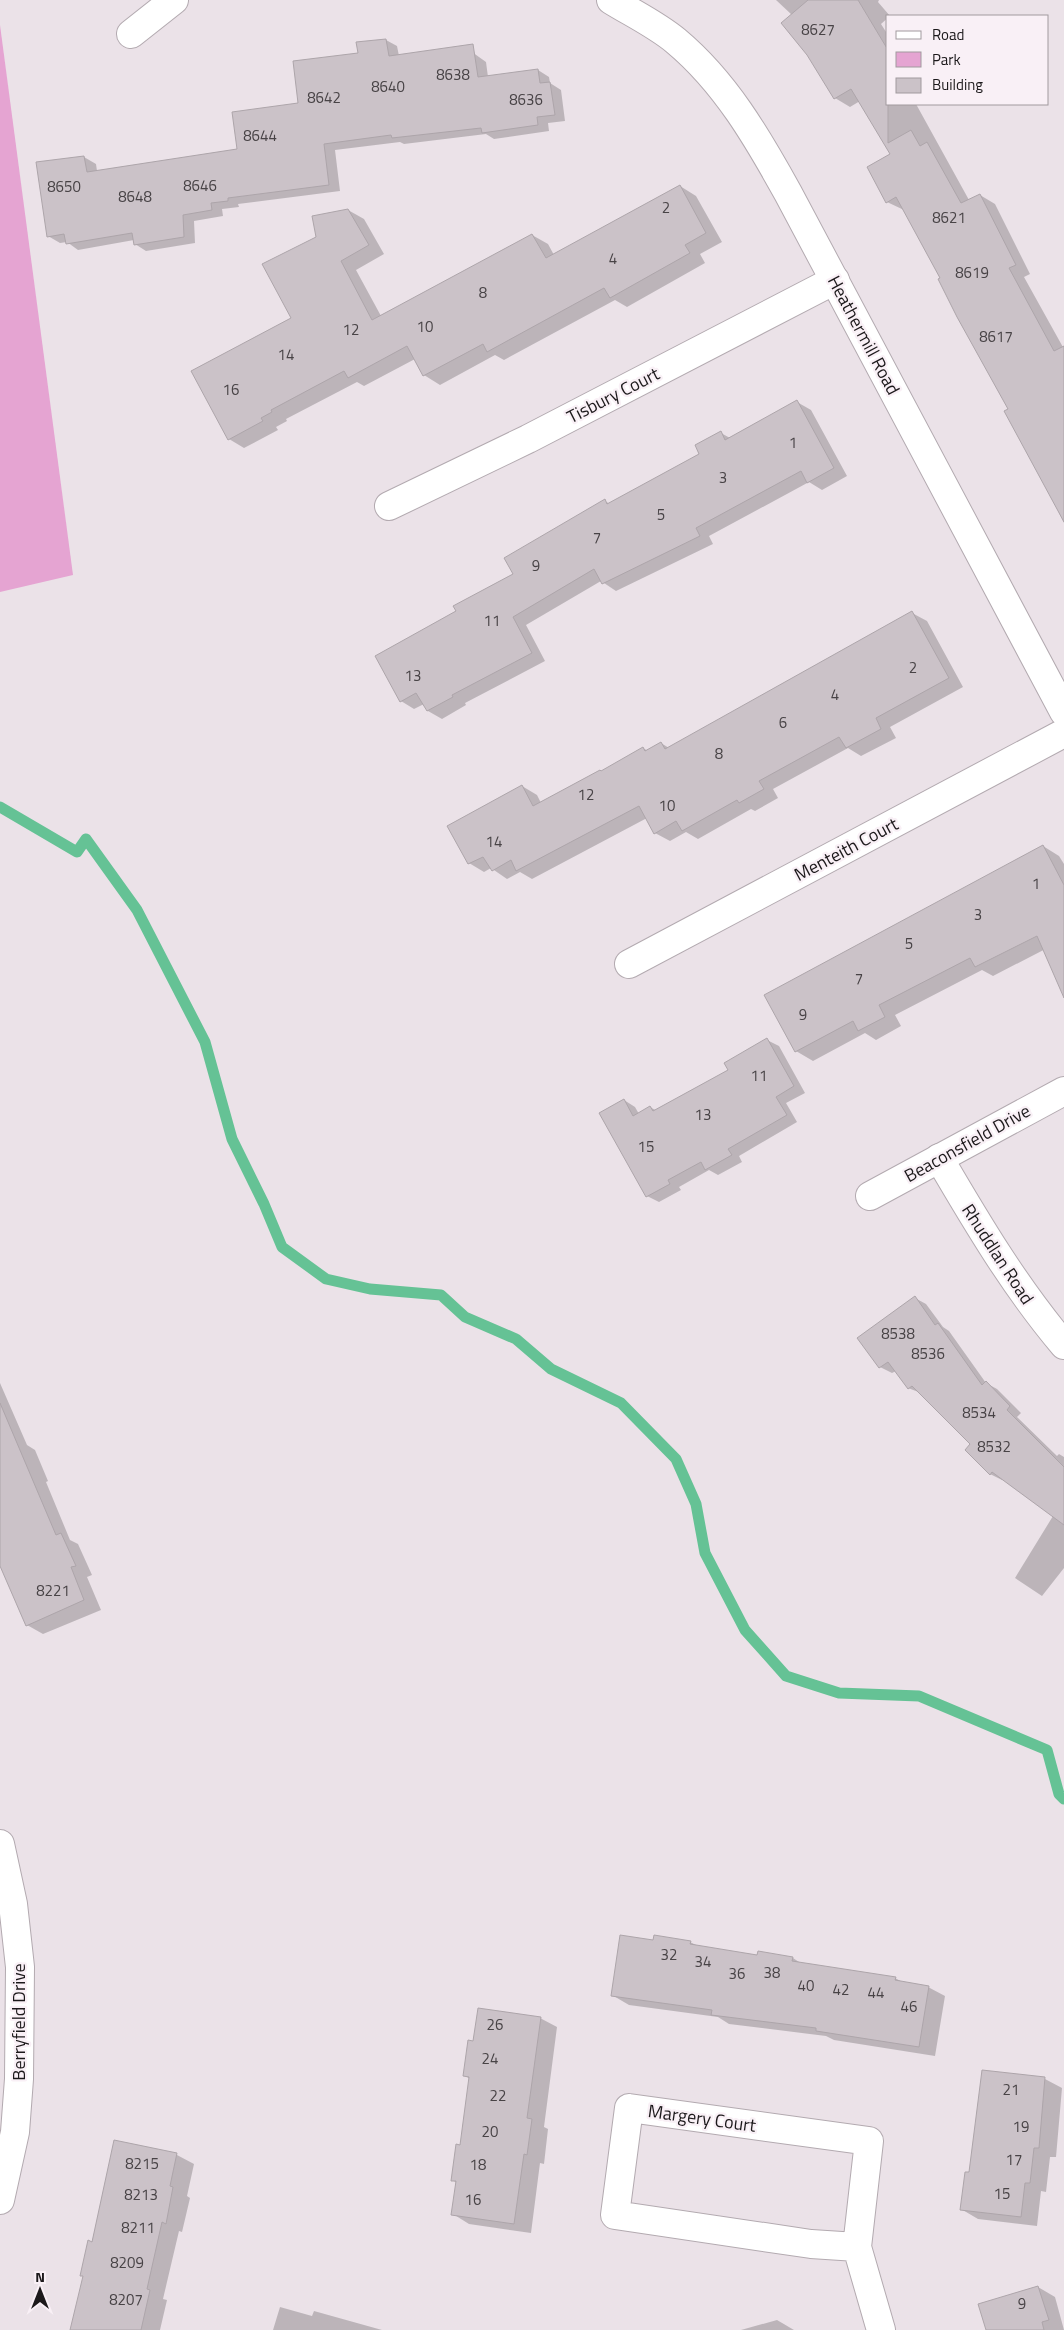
<svg xmlns="http://www.w3.org/2000/svg" width="1064" height="2330" font-family="'Titillium Web',sans-serif">
  <style>
    .green { fill: #e5a4d2 }
    .shadow { fill: #0003 }
    .lines { fill: none; stroke-linecap: round; stroke-linejoin: round }
    .stream { stroke: #65c295; stroke-width: 11 }
    .building { fill: #cbc2c8; stroke: #ada5aa }
    .minor-casing { stroke: #b3aab0; stroke-width: 30 }
    .minor { stroke: #fff; stroke-width: 28 }
    .labels { text-anchor: middle; dominant-baseline: central; stroke-width: 4.5; stroke-linejoin: round; paint-order: stroke }
    .number-label { font-size: 15px; fill: #484346 }
    .street-label { font-size: 18px; fill: #1c191b; stroke: #f9f0f6 }
  </style>
  <rect width="100%" height="100%" fill="#ebe2e8"/>
  <path class="green" d="M 0,25 L 73,575 L 0,592 Z"/>
  <g class="shadow">
    <path d="M 776,0 L 879,0 L 878,2 L 890,16 L 881,24 L 888,35 L 888,104 L 916,104 L 969,200 L 980,195 L 995,204 L 1030,274 L 1024,277 L 1064,349 L 1064,523 L 1010,409 L 904,210 L 887,202 L 892,155 L 860,101 L 850,107 L 835,98 L 792,15 Z"/>
    <path d="M 386,40 L 397,46 L 399,56 L 465,47 L 486,62 L 488,77 L 538,70 L 549,77 L 550,83 L 561,90 L 565,121 L 548,123 L 549,131 L 494,139 L 486,134 L 404,144 L 400,142 L 335,150 L 340,191 L 238,204 L 239,207 L 222,209 L 223,216 L 194,221 L 195,243 L 146,251 L 135,244 L 134,240 L 78,250 L 67,242 L 60,243 L 48,236 L 38,163 L 84,157 L 96,164 L 97,171 L 238,150 L 300,104 L 359,54 Z"/>
    <path d="M 680,186 L 696,196 L 722,242 L 700,254 L 705,263 L 627,307 L 615,300 L 504,360 L 495,355 L 440,385 L 424,375 L 415,359 L 364,386 L 357,382 L 286,419 L 287,421 L 276,427 L 278,430 L 244,448 L 229,439 L 293,318 L 317,238 L 348,210 L 364,219 L 384,254 L 356,270 L 381,316 L 532,235 L 548,244 L 554,255 Z"/>
    <path d="M 797,402 L 811,410 L 847,476 L 822,490 L 809,482 L 709,536 L 713,544 L 616,591 L 601,581 L 526,625 L 545,661 L 465,703 L 466,705 L 442,719 L 428,711 L 424,704 L 414,709 L 401,701 L 457,612 L 515,575 L 605,501 L 610,504 L 701,455 L 721,433 L 730,438 Z"/>
    <path d="M 912,613 L 927,621 L 963,687 L 890,727 L 896,738 L 861,756 L 848,748 L 773,789 L 778,798 L 755,811 L 751,809 L 698,839 L 686,832 L 670,841 L 655,833 L 647,818 L 532,879 L 520,872 L 507,879 L 491,868 L 484,872 L 469,863 L 522,786 L 537,795 L 541,803 L 602,772 L 643,748 L 648,751 L 661,743 L 669,748 Z"/>
    <path d="M 1043,846 L 1059,856 L 1064,864 L 1064,916 L 1057,943 L 993,976 L 982,970 L 895,1015 L 901,1026 L 876,1040 L 865,1033 L 813,1061 L 796,1051 Z"/>
    <path d="M 767,1040 L 779,1046 L 805,1093 L 786,1103 L 797,1122 L 739,1156 L 742,1162 L 718,1175 L 709,1170 L 679,1187 L 681,1190 L 659,1202 L 647,1196 L 624,1100 L 635,1107 L 639,1114 L 650,1107 L 657,1111 L 730,1071 Z"/>
    <path d="M 915,1298 L 926,1304 L 943,1327 L 949,1331 L 986,1383 L 997,1389 L 1021,1413 L 1017,1417 L 1057,1456 L 1059,1454 L 1064,1457 L 1064,1568 L 1042,1596 L 1015,1578 L 1053,1516 L 1003,1479 L 1002,1480 L 990,1474 L 972,1444 L 921,1393 L 908,1388 L 896,1371 L 892,1373 L 880,1367 Z"/>
    <path d="M 0,1383 L 27,1445 L 35,1450 L 48,1481 L 46,1482 L 70,1540 L 78,1544 L 92,1575 L 87,1577 L 101,1610 L 43,1634 L 27,1625 L 0,1563 Z"/>
    <path d="M 654,1941 L 690,1942 L 700,1947 L 758,1957 L 793,1958 L 802,1964 L 895,1978 L 904,1983 L 928,1987 L 945,1996 L 935,2056 L 834,2040 L 826,2036 L 729,2024 L 718,2017 L 629,2005 L 612,1995 Z"/>
    <path d="M 540,2018 L 557,2027 L 544,2127 L 548,2129 L 544,2164 L 540,2163 L 531,2233 L 469,2224 L 453,2214 L 457,2183 L 452,2180 L 461,2146 L 470,2079 L 464,2075 L 474,2042 Z"/>
    <path d="M 1045,2079 L 1062,2088 L 1056,2157 L 1050,2157 L 1046,2192 L 1041,2191 L 1037,2226 L 978,2219 L 961,2209 L 970,2174 Z"/>
    <path d="M 115,2141 L 177,2155 L 194,2164 L 187,2196 L 190,2198 L 182,2232 L 179,2231 L 163,2299 L 167,2300 L 160,2330 L 72,2330 Z"/>
    <path d="M 1038,2287 L 1055,2297 L 1064,2330 L 987,2330 Z"/>
    <path d="M 280,2307 L 312,2316 L 314,2311 L 382,2330 L 273,2330 Z"/>
    <path d="M 777,2320 L 794,2330 L 741,2330 Z"/>
  </g>
  <g class="lines">
    <path class="stream" d="M 0,807 L 77,852 L 86,839 L 137,910 L 205,1042 L 232,1139 L 264,1204 L 282,1247 L 326,1279 L 370,1289 L 441,1295 L 465,1317 L 516,1339 L 551,1369 L 621,1403 L 676,1459 L 696,1504 L 705,1553 L 745,1630 L 786,1676 L 839,1693 L 919,1696 L 1047,1750 L 1059,1794 L 1064,1799"/>
  </g>
  <g class="building">
    <path d="M 808,0 L 858,0 L 888,50 L 888,143 L 911,130 L 920,146 L 927,142 L 961,203 L 980,194 L 1016,265 L 1009,268 L 1054,351 L 1064,346 L 1064,522 L 1004,411 L 1008,409 L 957,317 L 938,279 L 940,278 L 896,197 L 886,203 L 867,167 L 890,154 L 851,89 L 834,99 L 807,55 L 781,23 Z"/>
    <path d="M 386,39 L 389,56 L 473,44 L 478,77 L 538,69 L 540,83 L 550,82 L 555,115 L 537,117 L 538,125 L 482,133 L 481,128 L 392,138 L 391,135 L 324,144 L 329,185 L 228,198 L 228,201 L 211,203 L 212,210 L 183,215 L 184,237 L 134,245 L 132,233 L 66,244 L 64,234 L 47,237 L 36,162 L 84,156 L 87,172 L 237,149 L 232,112 L 298,103 L 293,61 L 358,53 L 356,42 Z"/>
    <path d="M 680,185 L 706,233 L 685,245 L 690,253 L 610,298 L 604,288 L 487,352 L 483,344 L 423,376 L 407,346 L 348,378 L 344,371 L 271,410 L 272,412 L 261,418 L 263,421 L 228,440 L 191,371 L 291,318 L 262,264 L 316,237 L 312,216 L 348,209 L 369,245 L 341,261 L 372,320 L 532,234 L 546,258 Z"/>
    <path d="M 797,400 L 834,468 L 807,483 L 801,471 L 696,528 L 700,536 L 602,584 L 594,569 L 513,617 L 532,653 L 452,695 L 453,697 L 427,711 L 416,693 L 400,702 L 375,656 L 456,611 L 453,606 L 513,574 L 504,558 L 605,499 L 607,504 L 699,454 L 695,445 L 721,431 L 725,440 Z"/>
    <path d="M 912,611 L 949,678 L 876,718 L 881,729 L 846,748 L 839,737 L 759,781 L 764,789 L 739,803 L 737,800 L 682,831 L 676,821 L 654,834 L 639,806 L 516,871 L 511,860 L 492,871 L 483,857 L 468,864 L 447,826 L 522,785 L 533,806 L 600,770 L 601,771 L 643,747 L 645,751 L 661,742 L 665,749 Z"/>
    <path d="M 1043,845 L 1064,885 L 1064,998 L 1037,936 L 975,967 L 970,958 L 879,1005 L 885,1017 L 858,1031 L 853,1021 L 795,1052 L 764,995 Z"/>
    <path d="M 767,1038 L 794,1086 L 776,1097 L 787,1115 L 728,1149 L 732,1155 L 705,1170 L 701,1162 L 668,1180 L 670,1184 L 646,1197 L 599,1113 L 624,1099 L 633,1116 L 650,1106 L 653,1111 L 728,1070 L 724,1063 Z"/>
    <path d="M 915,1296 L 935,1325 L 938,1323 L 982,1385 L 986,1381 L 1010,1406 L 1007,1410 L 1064,1467 L 1064,1525 L 992,1472 L 990,1475 L 965,1450 L 970,1444 L 912,1386 L 908,1389 L 888,1362 L 879,1368 L 857,1338 Z"/>
    <path d="M 0,1403 L 56,1535 L 61,1533 L 76,1566 L 71,1567 L 84,1600 L 26,1626 L 0,1566 Z"/>
    <path d="M 620,1935 L 653,1940 L 654,1935 L 691,1941 L 690,1944 L 757,1955 L 758,1951 L 793,1957 L 792,1961 L 896,1977 L 895,1980 L 929,1986 L 919,2047 L 816,2031 L 816,2028 L 711,2015 L 712,2010 L 611,1996 Z"/>
    <path d="M 478,2008 L 541,2017 L 527,2118 L 532,2119 L 527,2155 L 524,2154 L 514,2224 L 451,2215 L 456,2181 L 451,2181 L 456,2144 L 460,2145 L 469,2077 L 463,2076 L 468,2040 L 473,2041 Z"/>
    <path d="M 982,2070 L 1045,2077 L 1039,2148 L 1034,2148 L 1030,2183 L 1025,2183 L 1021,2217 L 960,2210 L 965,2172 L 969,2172 Z"/>
    <path d="M 114,2140 L 177,2153 L 170,2186 L 173,2187 L 166,2224 L 162,2222 L 147,2289 L 150,2290 L 141,2330 L 70,2330 L 83,2276 L 80,2276 L 88,2240 L 92,2242 Z"/>
    <path d="M 1038,2286 L 1049,2320 L 1042,2322 L 1044,2330 L 986,2330 L 978,2304 Z"/>
  </g>
  <g class="lines">
    <g class="minor-casing">
      <g id="minor">
        <path d="M 611,0 C 632,13 657,25 676,41 C 725,82 757,137 788,193 L 1064,712"/>
        <path d="M 131,34 L 174,0"/>
        <path d="M 389,506 L 528,439 L 835,280"/>
        <path d="M 629,964 L 1064,733"/>
        <path d="M 939,1158 C 977,1223 1015,1287 1064,1345"/>
        <path d="M 870,1196 L 1064,1091"/>
        <path d="M 0,1844 L 13,1904 L 20,1967 L 19,2079 L 15,2132 L 0,2200"/>
        <path d="M 857,2247 L 811,2244 L 615,2215 L 629,2108 L 869,2141 L 857,2247 L 881,2330"/>
      </g>
    </g>
    <use href="#minor" class="minor"/>
  </g>
  <g class="labels">
    <g class="number-label">
      <text x="818" y="29">8627</text>
      <text x="453" y="74">8638</text>
      <text x="388" y="86">8640</text>
      <text x="324" y="97">8642</text>
      <text x="526" y="99">8636</text>
      <text x="260" y="135">8644</text>
      <text x="200" y="185">8646</text>
      <text x="64" y="186">8650</text>
      <text x="135" y="196">8648</text>
      <text x="666" y="207">2</text>
      <text x="949" y="217">8621</text>
      <text x="613" y="258">4</text>
      <text x="972" y="272">8619</text>
      <text x="483" y="292">8</text>
      <text x="425" y="326">10</text>
      <text x="351" y="329">12</text>
      <text x="996" y="336">8617</text>
      <text x="286" y="354">14</text>
      <text x="231" y="389">16</text>
      <text x="793" y="442">1</text>
      <text x="723" y="477">3</text>
      <text x="661" y="514">5</text>
      <text x="597" y="537">7</text>
      <text x="536" y="565">9</text>
      <text x="492" y="620">11</text>
      <text x="913" y="667">2</text>
      <text x="413" y="675">13</text>
      <text x="835" y="694">4</text>
      <text x="783" y="722">6</text>
      <text x="719" y="753">8</text>
      <text x="586" y="794">12</text>
      <text x="667" y="805">10</text>
      <text x="494" y="841">14</text>
      <text x="1036" y="883">1</text>
      <text x="978" y="914">3</text>
      <text x="909" y="943">5</text>
      <text x="859" y="978">7</text>
      <text x="803" y="1014">9</text>
      <text x="759" y="1075">11</text>
      <text x="703" y="1114">13</text>
      <text x="646" y="1146">15</text>
      <text x="898" y="1333">8538</text>
      <text x="928" y="1353">8536</text>
      <text x="979" y="1412">8534</text>
      <text x="994" y="1446">8532</text>
      <text x="53" y="1590">8221</text>
      <text x="669" y="1954">32</text>
      <text x="703" y="1961">34</text>
      <text x="772" y="1972">38</text>
      <text x="737" y="1973">36</text>
      <text x="806" y="1985">40</text>
      <text x="841" y="1989">42</text>
      <text x="876" y="1992">44</text>
      <text x="909" y="2006">46</text>
      <text x="495" y="2024">26</text>
      <text x="490" y="2058">24</text>
      <text x="1011" y="2089">21</text>
      <text x="498" y="2095">22</text>
      <text x="1021" y="2126">19</text>
      <text x="490" y="2131">20</text>
      <text x="1014" y="2159">17</text>
      <text x="142" y="2163">8215</text>
      <text x="478" y="2164">18</text>
      <text x="1002" y="2193">15</text>
      <text x="141" y="2194">8213</text>
      <text x="473" y="2199">16</text>
      <text x="138" y="2227">8211</text>
      <text x="127" y="2262">8209</text>
      <text x="126" y="2299">8207</text>
      <text x="1022" y="2303">9</text>
    </g>
    <g class="street-label">
      <text transform="translate(864 335) rotate(62)">Heathermill Road</text>
      <text transform="translate(613 395) rotate(-27)">Tisbury Court</text>
      <text transform="translate(846 849) rotate(-28)">Menteith Court</text>
      <text transform="translate(967 1143) rotate(-29)">Beaconsfield Drive</text>
      <text transform="translate(998 1254) rotate(57)">Rhuddlan Road</text>
      <text transform="translate(18 2022) rotate(-90)">Berryfield Drive</text>
      <text transform="translate(702 2118) rotate(8)">Margery Court</text>
    </g>
  </g>
  <rect x="886" y="15" width="162" height="90" fill="#f9f0f6" stroke="#a19a9e"/>
  <rect x="896" y="31" width="25" height="8" fill="#ffffff" stroke="#a19a9e"/>
  <text x="932" y="40" font-size="15" fill="#1c191b">Road</text>
  <rect x="896" y="52" width="25" height="15" fill="#e5a4d2" stroke="#a19a9e"/>
  <text x="932" y="65" font-size="15" fill="#1c191b">Park</text>
  <rect x="896" y="78" width="25" height="15" fill="#cbc2c8" stroke="#a19a9e"/>
  <text x="932" y="90" font-size="15" fill="#1c191b">Building</text>
  <g transform="translate(40 2290)" stroke="#f9f0f6" stroke-width="4" paint-order="stroke">
  <path d="M0-4L9 19L0 12L-9 19Z" fill="#1c191b"/>
  <text y="-8" font-size="14" font-weight="bold" text-anchor="middle" fill="#1c191b">N</text>
  </g>
</svg>
